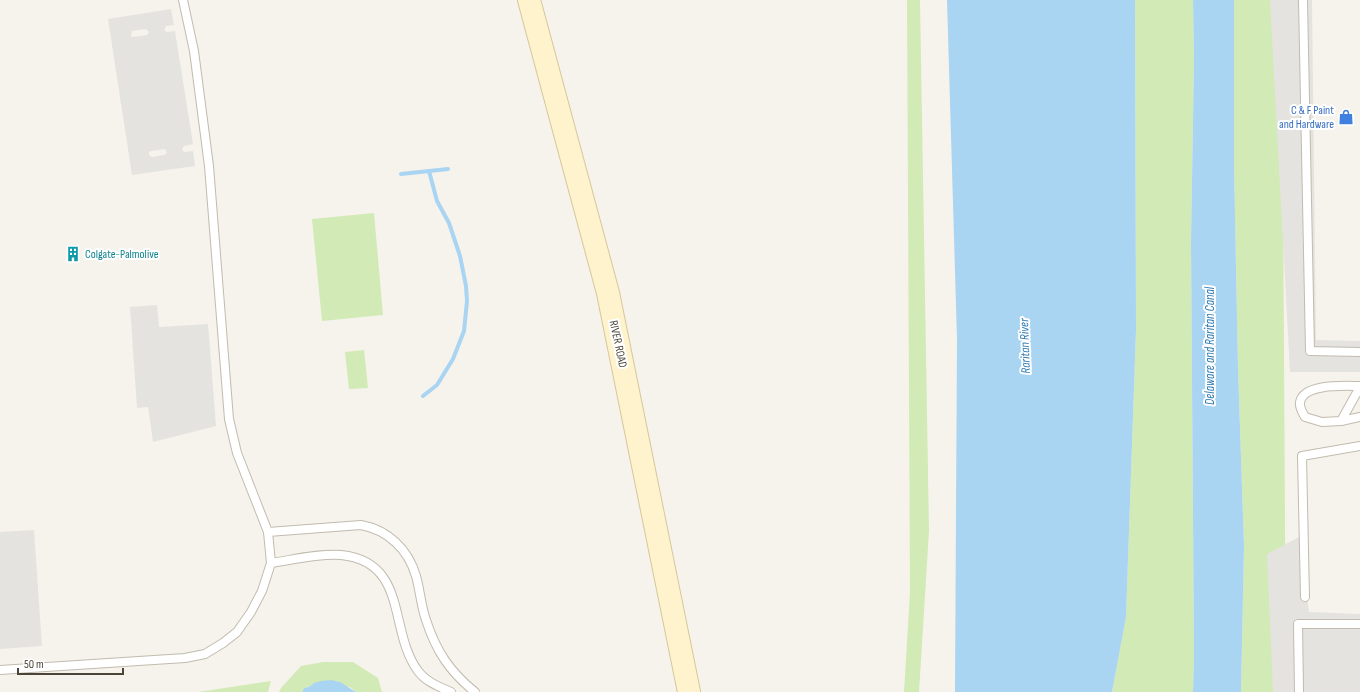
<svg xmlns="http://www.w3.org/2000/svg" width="1360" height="692" font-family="'Sofia Sans Condensed',sans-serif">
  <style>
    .green { fill: #d2eab5 }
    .parking { fill: #e5e3e0; fill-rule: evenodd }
    .water { fill: #a9d4f2 }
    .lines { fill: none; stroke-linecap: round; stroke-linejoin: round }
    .stream { stroke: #a9d4f2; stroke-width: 4 }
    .service-casing { stroke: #c2bbae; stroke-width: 10 }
    .secondary-casing { stroke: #d6c79b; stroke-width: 24 }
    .service { stroke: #fff; stroke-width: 8 }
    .secondary { stroke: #fff3cd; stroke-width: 22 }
    .labels { text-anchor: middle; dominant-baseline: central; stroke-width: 4; stroke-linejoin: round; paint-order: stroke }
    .shop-label { font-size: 12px; fill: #366cbe; stroke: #fff; text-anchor: end }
    .culture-label { font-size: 12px; fill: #0d838f; stroke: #fff; text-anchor: start }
    .street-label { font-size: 12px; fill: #4b4439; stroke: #fff }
    .water-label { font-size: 13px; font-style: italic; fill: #2e7ab2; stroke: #fff }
  </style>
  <rect width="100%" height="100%" fill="#f6f3ec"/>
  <g class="green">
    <path d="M 907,0 L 920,0 L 929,531 L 919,692 L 904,692 L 910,592 Z"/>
    <path d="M 1135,0 L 1193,0 L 1194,59 L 1191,241 L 1194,658 L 1193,692 L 1112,692 L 1126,617 L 1136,330 Z"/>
    <path d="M 1234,0 L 1287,0 L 1282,14 L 1286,692 L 1241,692 L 1244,546 L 1238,369 L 1234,165 Z"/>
    <path d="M 374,213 L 383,315 L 322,321 L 312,219 Z"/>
    <path d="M 364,350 L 368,388 L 349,389 L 345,352 Z"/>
    <path d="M 323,662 L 353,662 L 378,678 L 382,692 L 356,692 L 350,687 L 314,683 L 309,687 L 304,688 L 302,692 L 279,692 L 281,688 L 301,666 Z"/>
    <path d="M 271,681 L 268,692 L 198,692 Z"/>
  </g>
  <g class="parking">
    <path d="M 1270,0 L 1312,0 L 1316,340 L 1360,341 L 1360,372 L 1290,372 Z"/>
    <path d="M 171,9 L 174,25 L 166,26 L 164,30 L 167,32 L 175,31 L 193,144 L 184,146 L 182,149 L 184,152 L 193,151 L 195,166 L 132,175 L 108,19 ZM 146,29 L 149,32 L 147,35 L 133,37 L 131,36 L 132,31 ZM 165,149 L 167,153 L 164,155 L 152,157 L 149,155 L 149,152 L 151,151 Z"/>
    <path d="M 157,305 L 159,327 L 208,324 L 216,426 L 153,442 L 148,407 L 137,408 L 130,307 Z"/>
    <path d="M 34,530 L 42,646 L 0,649 L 0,532 Z"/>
    <path d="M 1299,537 L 1309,612 L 1360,614 L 1360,692 L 1273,692 L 1267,554 Z"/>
  </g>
  <g class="water">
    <path d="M 947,0 L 1135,0 L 1136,330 L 1126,617 L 1112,692 L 955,692 L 957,339 Z"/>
    <path d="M 1193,0 L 1234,0 L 1234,165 L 1238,369 L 1244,546 L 1241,692 L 1193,692 L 1194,658 L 1191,241 L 1194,59 Z"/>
    <path d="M 331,680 L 340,682 L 356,692 L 302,692 L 304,688 L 309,687 L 314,683 L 321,681 Z"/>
  </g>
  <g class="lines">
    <g class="stream">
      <path d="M 401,174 L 448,169"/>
      <path d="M 423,396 L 437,385 L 453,359 L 464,331 L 467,301 L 466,286 L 460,256 L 449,223 L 437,201 L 429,171"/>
    </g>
    <g class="service-casing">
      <g id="service">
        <path d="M 1303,0 L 1310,351 L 1360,352"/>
        <path d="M 1360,386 C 1345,386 1304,383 1300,402 C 1299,408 1303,413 1305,417 L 1322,422 L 1341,421 L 1360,387"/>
        <path d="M 1341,421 L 1360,417"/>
        <path d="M 268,532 L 361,525 C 388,530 408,549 416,576 C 420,590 421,606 426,620 C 436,651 450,672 475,692"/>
        <path d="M 271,563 C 292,560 320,553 341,555 C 409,562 388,631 418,671 C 426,682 440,687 451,692"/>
        <path d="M 1305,597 L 1302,456 L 1360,446"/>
        <path d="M 0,670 L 185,658 L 205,654 L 223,643 L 237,632 L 251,612 L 262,591 L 271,563 L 268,532 L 237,453 L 229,419 L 209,166 L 194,51 L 183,0"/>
        <path d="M 1299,692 L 1298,624 L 1360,624"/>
      </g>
    </g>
    <g class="secondary-casing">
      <path id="secondary" d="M 529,0 L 608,293 L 689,692"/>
    </g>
    <use href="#service" class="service"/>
    <use href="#secondary" class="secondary"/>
  </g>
  <defs>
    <g id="shop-bare" transform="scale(1.2)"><path d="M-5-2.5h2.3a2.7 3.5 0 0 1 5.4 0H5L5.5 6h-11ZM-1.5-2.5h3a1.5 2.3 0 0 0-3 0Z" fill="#3f7fe0" stroke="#fff" stroke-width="2.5" paint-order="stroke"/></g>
    <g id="building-bare" transform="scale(1.2)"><path d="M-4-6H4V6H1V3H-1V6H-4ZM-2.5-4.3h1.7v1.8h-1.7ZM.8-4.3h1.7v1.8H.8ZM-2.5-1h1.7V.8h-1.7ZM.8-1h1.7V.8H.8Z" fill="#0f9aa8" stroke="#fff" stroke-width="2.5" paint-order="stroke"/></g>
  </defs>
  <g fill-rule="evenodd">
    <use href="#shop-bare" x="1346" y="117"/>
    <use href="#building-bare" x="73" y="254"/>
  </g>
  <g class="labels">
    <g class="shop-label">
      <text x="1334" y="110">C &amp; F Paint<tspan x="1334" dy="14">and Hardware</tspan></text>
    </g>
    <g class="culture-label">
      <text x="85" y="254">Colgate-Palmolive</text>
    </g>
    <g class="street-label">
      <text transform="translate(618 344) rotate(78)">RIVER ROAD</text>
    </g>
    <g class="water-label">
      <text transform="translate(1025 346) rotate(-92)">Raritan River</text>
      <text transform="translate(1210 346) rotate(-90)">Delaware and Raritan Canal</text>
    </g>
  </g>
  <path d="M18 668v6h105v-6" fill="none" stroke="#4b4439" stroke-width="2"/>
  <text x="24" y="668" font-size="12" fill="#4b4439" stroke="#ffffff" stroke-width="3" paint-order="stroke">50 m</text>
</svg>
